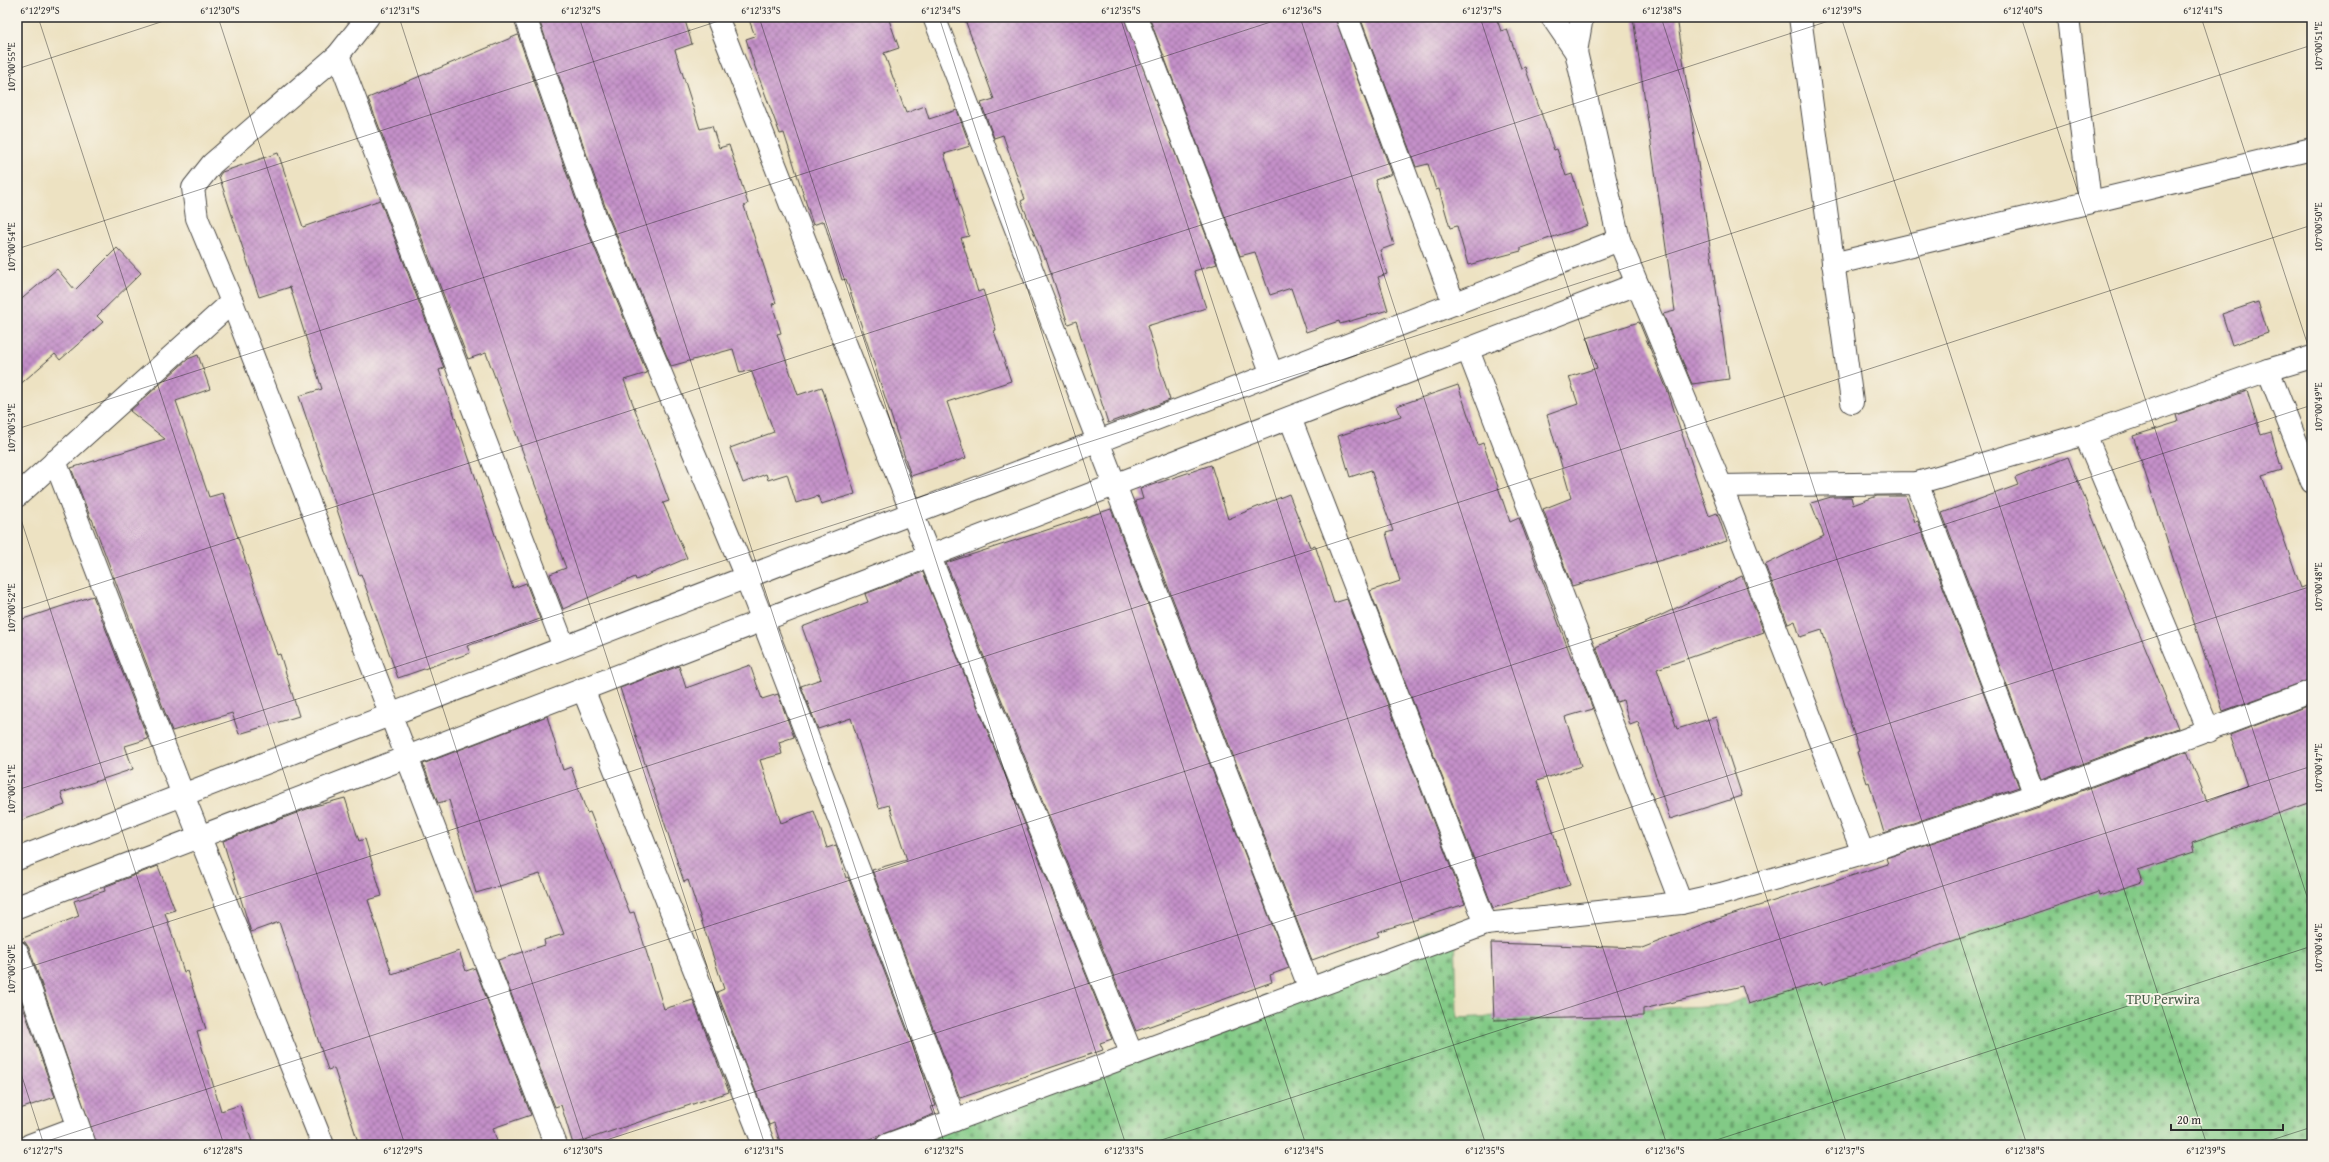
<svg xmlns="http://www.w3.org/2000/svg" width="2329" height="1162" font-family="'Gentium Book Plus',serif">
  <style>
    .cemetery { fill: url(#cemetery-stones); stroke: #567a58 }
    .building { fill: url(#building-cross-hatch) }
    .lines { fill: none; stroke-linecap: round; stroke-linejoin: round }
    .minor-casing { stroke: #484642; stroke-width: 24 }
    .minor { stroke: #fff; stroke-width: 22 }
    .ticks { fill: none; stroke: #2b2b2b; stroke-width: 1; stroke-opacity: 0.45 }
    .labels { text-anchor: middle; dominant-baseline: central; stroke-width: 4; stroke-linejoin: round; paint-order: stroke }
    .park-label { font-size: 14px; fill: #455b46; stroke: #f7f3e8 }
    .neatline { fill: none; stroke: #2b2b2b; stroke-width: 1.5 }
    .ticks-label { font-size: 10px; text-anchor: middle; fill: #2b2b2b }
  </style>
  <defs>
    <pattern id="cemetery-stones" width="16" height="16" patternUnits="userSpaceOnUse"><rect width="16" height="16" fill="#82ca86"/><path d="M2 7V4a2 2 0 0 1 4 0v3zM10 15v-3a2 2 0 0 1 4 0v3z" fill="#6ba46e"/></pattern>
    <pattern id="building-cross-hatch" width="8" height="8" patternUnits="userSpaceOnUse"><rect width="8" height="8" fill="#c490c9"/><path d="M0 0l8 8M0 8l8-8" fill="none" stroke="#9f76a3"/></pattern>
  </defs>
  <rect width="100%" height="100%" fill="#f7f3e8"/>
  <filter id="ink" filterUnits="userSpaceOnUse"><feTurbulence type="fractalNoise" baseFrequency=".025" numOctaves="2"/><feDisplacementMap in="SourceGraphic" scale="8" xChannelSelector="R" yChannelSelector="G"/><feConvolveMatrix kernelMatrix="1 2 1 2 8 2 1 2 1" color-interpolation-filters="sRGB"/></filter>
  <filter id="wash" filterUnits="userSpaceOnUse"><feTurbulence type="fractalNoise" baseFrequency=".012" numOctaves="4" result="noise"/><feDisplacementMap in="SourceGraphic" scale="16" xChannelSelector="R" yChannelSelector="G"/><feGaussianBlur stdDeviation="0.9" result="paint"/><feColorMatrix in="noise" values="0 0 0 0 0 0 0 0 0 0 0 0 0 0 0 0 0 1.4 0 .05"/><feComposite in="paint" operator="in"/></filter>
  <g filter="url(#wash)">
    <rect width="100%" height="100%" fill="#ede2c2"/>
    <path class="cemetery" d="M 2312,787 L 2312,1145 L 895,1145 L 1455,921 L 1457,1018 L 1726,1005 Z"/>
    <g id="blocks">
      <g class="building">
        <path d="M 538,17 L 684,17 L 692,44 L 675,50 L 700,129 L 712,126 L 719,148 L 729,145 L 748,204 L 744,206 L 776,303 L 772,304 L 781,333 L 777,334 L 798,395 L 822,387 L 855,494 L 821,504 L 818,496 L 796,503 L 787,474 L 768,480 L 766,474 L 743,483 L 730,448 L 774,432 L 751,370 L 740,373 L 733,349 L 671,366 L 607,212 Z"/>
        <path d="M 748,17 L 888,17 L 899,48 L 884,53 L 906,113 L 925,106 L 929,119 L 957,110 L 970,146 L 944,154 L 969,236 L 961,238 L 978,292 L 983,290 L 996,330 L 994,331 L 1011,381 L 947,402 L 966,458 L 911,476 L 846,279 L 842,280 L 824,221 L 813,225 L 784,133 L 780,134 L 755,67 L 746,39 L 755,36 Z"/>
        <path d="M 964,17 L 1124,17 L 1217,264 L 1194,271 L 1206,308 L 1147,326 L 1170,400 L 1108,423 L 1076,321 L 1068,324 L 1046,258 L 1044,258 L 1021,201 L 1025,199 L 1003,135 L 994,138 L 981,103 L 994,99 Z"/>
        <path d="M 1149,17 L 1335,17 L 1392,174 L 1375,180 L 1394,245 L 1380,250 L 1387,274 L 1378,277 L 1388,310 L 1340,324 L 1339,321 L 1306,332 L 1291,288 L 1270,295 L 1255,252 L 1240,256 Z"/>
        <path d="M 1360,17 L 1496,17 L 1501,31 L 1507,29 L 1521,68 L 1525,67 L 1554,150 L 1557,149 L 1566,176 L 1572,174 L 1588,225 L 1521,248 L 1521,251 L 1468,265 L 1457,226 L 1450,228 L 1439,189 L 1436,190 L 1428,164 L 1416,167 Z"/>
        <path d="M 1633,17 L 1677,17 L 1729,379 L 1692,384 L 1663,314 L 1675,311 Z"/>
        <path d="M 518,35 L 583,220 L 647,373 L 624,380 L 669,501 L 663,503 L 687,558 L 636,580 L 635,577 L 563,609 L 550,574 L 566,568 L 486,353 L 468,359 L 368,98 Z"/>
        <path d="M 278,153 L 303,227 L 380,200 L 444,368 L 439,370 L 513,588 L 526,583 L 540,619 L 467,646 L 470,653 L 398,678 L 361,574 L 359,575 L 299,396 L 322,389 L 290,287 L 259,297 L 219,176 L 222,172 Z"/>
        <path d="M 117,248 L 141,273 L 97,316 L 103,322 L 60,360 L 55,354 L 17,387 L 17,303 L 57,269 L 75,290 Z"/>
        <path d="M 2258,302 L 2268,333 L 2232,345 L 2222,314 Z"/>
        <path d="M 1639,322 L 1668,392 L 1709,516 L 1717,513 L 1727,541 L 1572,586 L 1543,509 L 1571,498 L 1547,415 L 1578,404 L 1569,377 L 1597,368 L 1587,338 Z"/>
        <path d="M 198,355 L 210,389 L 176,401 L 209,497 L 223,493 L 277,655 L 280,654 L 299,716 L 239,734 L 232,713 L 172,731 L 92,519 L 91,519 L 71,468 L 165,439 L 130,411 L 188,359 Z"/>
        <path d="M 1458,385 L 1478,445 L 1483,443 L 1510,522 L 1519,518 L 1572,659 L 1573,658 L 1593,709 L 1565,717 L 1581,766 L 1537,781 L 1570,885 L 1493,908 L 1370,591 L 1400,581 L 1386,533 L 1393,531 L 1371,470 L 1350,477 L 1338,436 L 1401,416 L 1397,406 Z"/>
        <path d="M 2247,391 L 2261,435 L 2271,432 L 2282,470 L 2262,476 L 2301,588 L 2312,584 L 2312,679 L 2223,711 L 2133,436 L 2178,422 L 2176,415 Z"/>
        <path d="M 2068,457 L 2178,728 L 2042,779 L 1942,513 L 2018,485 L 2015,478 Z"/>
        <path d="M 1211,465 L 1228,519 L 1289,494 L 1310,547 L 1315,545 L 1334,603 L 1347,599 L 1465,904 L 1377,932 L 1379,936 L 1312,960 L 1135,501 L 1143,499 L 1140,489 Z"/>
        <path d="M 1877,496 L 1906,496 L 1915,522 L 1918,521 L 2019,787 L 1884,833 L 1869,782 L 1867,783 L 1857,752 L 1859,751 L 1822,630 L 1800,637 L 1795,621 L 1788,624 L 1765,565 L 1824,536 L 1811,503 L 1831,497 L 1851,497 L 1853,505 Z"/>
        <path d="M 1111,509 L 1289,968 L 1270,975 L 1272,982 L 1136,1031 L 946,563 Z"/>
        <path d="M 923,572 L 1112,1039 L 1100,1043 L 1103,1050 L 960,1098 L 872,870 L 907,860 L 889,805 L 879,808 L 851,718 L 818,729 L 801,686 L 821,679 L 802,627 L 868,602 L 865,594 Z"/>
        <path d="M 1742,576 L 1764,632 L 1657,669 L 1677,729 L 1716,717 L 1742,796 L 1670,819 L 1638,722 L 1630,725 L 1623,700 L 1617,702 L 1596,647 Z"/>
        <path d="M 93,596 L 148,739 L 125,746 L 133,769 L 61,793 L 65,805 L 17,822 L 17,621 Z"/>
        <path d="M 750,665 L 762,699 L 778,694 L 794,737 L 779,742 L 782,754 L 760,760 L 781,823 L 814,811 L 827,848 L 836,845 L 846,878 L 848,877 L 936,1106 L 931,1107 L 934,1114 L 855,1145 L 781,1145 L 774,1123 L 769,1125 L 717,992 L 724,989 L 688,880 L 684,882 L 620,688 L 679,666 L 686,688 Z"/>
        <path d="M 2312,704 L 2312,802 L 2192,843 L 2194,852 L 2138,870 L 2142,882 L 2099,896 L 2098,892 L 1822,985 L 1821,982 L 1748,1004 L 1742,986 L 1643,1009 L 1643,1016 L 1494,1020 L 1491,943 L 1642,948 L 1706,923 L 1888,864 L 1886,858 L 2039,807 L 2187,751 L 2207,801 L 2247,786 L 2230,735 Z"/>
        <path d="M 547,716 L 563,770 L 571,767 L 587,813 L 590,812 L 630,913 L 634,912 L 664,1009 L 693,1000 L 729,1092 L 573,1144 L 561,1105 L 555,1107 L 498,960 L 545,945 L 544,940 L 564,934 L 540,874 L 476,893 L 449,800 L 438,803 L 423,764 Z"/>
        <path d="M 345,798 L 359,841 L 365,839 L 382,896 L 368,900 L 392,974 L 459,951 L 466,971 L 475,968 L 531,1115 L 493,1128 L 498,1145 L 359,1145 L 334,1068 L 328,1070 L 279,922 L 251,932 L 223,841 L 315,806 Z"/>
        <path d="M 158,866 L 175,910 L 165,913 L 184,972 L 187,971 L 206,1029 L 197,1031 L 221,1111 L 240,1105 L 253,1145 L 97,1145 L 29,948 L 25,942 L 18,940 L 79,916 L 74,901 L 105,891 L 104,887 Z"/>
        <path d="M 17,990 L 55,1097 L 17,1110 Z"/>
      </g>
    </g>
  </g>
  <g filter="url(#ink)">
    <use href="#blocks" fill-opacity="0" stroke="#484642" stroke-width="1"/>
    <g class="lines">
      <g class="minor-casing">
        <g id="minor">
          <path d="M 368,17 L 338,55 L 212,164 L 193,188 L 197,218 L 232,302 L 556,1145"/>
          <path d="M 525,17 L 595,216 L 746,577 L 955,1120"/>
          <path d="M 717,17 L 912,513 L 1132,1055"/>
          <path d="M 934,17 L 1310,989"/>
          <path d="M 1136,17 L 1272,374"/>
          <path d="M 1347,17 L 1454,304"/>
          <path d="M 1552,17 L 1576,52 L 1619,240 L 1721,486 L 1863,853"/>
          <path d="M 1800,17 L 1852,402"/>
          <path d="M 2068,17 L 2090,202"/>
          <path d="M 1576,52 L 1582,17"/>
          <path d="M 338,55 L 564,647"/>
          <path d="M 1833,264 L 2312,149"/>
          <path d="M 1468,350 L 1681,903"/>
          <path d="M 2268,370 L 2312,482"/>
          <path d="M 1290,418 L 1486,924"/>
          <path d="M 2085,434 L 2209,731"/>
          <path d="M 55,461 L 183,795 L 323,1145"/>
          <path d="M 1917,483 L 2035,795"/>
          <path d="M 1721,486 L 1917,483 L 2085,434 L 2268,370 L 2312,357"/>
          <path d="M 17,496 L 232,302"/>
          <path d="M 583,689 L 764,1145"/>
          <path d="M 17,859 L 1619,240"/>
          <path d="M 17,907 L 1637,284"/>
          <path d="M 17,952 L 85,1145"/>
          <path d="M 30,1145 L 78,1127"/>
          <path d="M 887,1145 L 1486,924 L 1681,903 L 1721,894 L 1863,853 L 2035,795 L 2312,691"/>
        </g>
      </g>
      <use href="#minor" class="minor"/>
    </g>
  </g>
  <path class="ticks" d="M 38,17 L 405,1145M 218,17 L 585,1145M 399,17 L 765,1145M 579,17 L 945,1145M 759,17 L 1126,1145M 939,17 L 1306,1145M 1120,17 L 1486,1145M 1300,17 L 1667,1145M 1480,17 L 1847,1145M 1661,17 L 2027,1145M 1841,17 L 2207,1145M 2021,17 L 2312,912M 2201,17 L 2312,358M 17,69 L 176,17M 17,249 L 731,17M 17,429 L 1286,17M 17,507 L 224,1145M 17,610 L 1841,17M 17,790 L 2312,45M 17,971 L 2312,225M 17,1061 L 44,1145M 35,1145 L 2312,405M 591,1145 L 2312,586M 1146,1145 L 2312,766M 1701,1145 L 2312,946M 2256,1145 L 2312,1127"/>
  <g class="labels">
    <g class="park-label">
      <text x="2163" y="999">TPU Perwira</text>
    </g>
  </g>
  <rect width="2329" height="1162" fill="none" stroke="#f7f3e8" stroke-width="44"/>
  <path d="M2171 1124v6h112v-6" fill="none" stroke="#2b2b2b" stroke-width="2"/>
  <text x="2177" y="1124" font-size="12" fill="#2b2b2b" stroke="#f7f3e8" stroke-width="3" paint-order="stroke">20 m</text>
  <rect x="22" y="22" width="2285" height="1118" class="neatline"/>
  <g class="ticks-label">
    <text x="40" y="14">6°12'29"S</text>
    <text x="220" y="14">6°12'30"S</text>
    <text x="400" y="14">6°12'31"S</text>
    <text x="581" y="14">6°12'32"S</text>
    <text x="761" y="14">6°12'33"S</text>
    <text x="941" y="14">6°12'34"S</text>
    <text x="1121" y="14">6°12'35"S</text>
    <text x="1302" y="14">6°12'36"S</text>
    <text x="1482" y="14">6°12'37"S</text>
    <text x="1662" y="14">6°12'38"S</text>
    <text x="1842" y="14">6°12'39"S</text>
    <text x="2023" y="14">6°12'40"S</text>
    <text x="2203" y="14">6°12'41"S</text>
    <text transform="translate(2318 46) rotate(-90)" y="4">107°00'51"E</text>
    <text transform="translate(11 67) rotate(-90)" y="4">107°00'55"E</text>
    <text transform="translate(2318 227) rotate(-90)" y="4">107°00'50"E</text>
    <text transform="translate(11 247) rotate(-90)" y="4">107°00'54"E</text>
    <text transform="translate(2318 407) rotate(-90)" y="4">107°00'49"E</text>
    <text transform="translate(11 428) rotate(-90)" y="4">107°00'53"E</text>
    <text transform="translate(2318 587) rotate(-90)" y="4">107°00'48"E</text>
    <text transform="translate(11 608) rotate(-90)" y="4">107°00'52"E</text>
    <text transform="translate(2318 768) rotate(-90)" y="4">107°00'47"E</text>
    <text transform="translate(11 789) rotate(-90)" y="4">107°00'51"E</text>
    <text transform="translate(2318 948) rotate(-90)" y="4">107°00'46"E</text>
    <text transform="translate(11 969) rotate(-90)" y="4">107°00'50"E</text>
    <text x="43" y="1154">6°12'27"S</text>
    <text x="223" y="1154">6°12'28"S</text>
    <text x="403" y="1154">6°12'29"S</text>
    <text x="583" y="1154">6°12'30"S</text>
    <text x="764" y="1154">6°12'31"S</text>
    <text x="944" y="1154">6°12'32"S</text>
    <text x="1124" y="1154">6°12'33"S</text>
    <text x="1304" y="1154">6°12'34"S</text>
    <text x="1485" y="1154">6°12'35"S</text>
    <text x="1665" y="1154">6°12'36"S</text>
    <text x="1845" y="1154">6°12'37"S</text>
    <text x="2025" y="1154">6°12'38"S</text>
    <text x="2206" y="1154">6°12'39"S</text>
  </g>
</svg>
